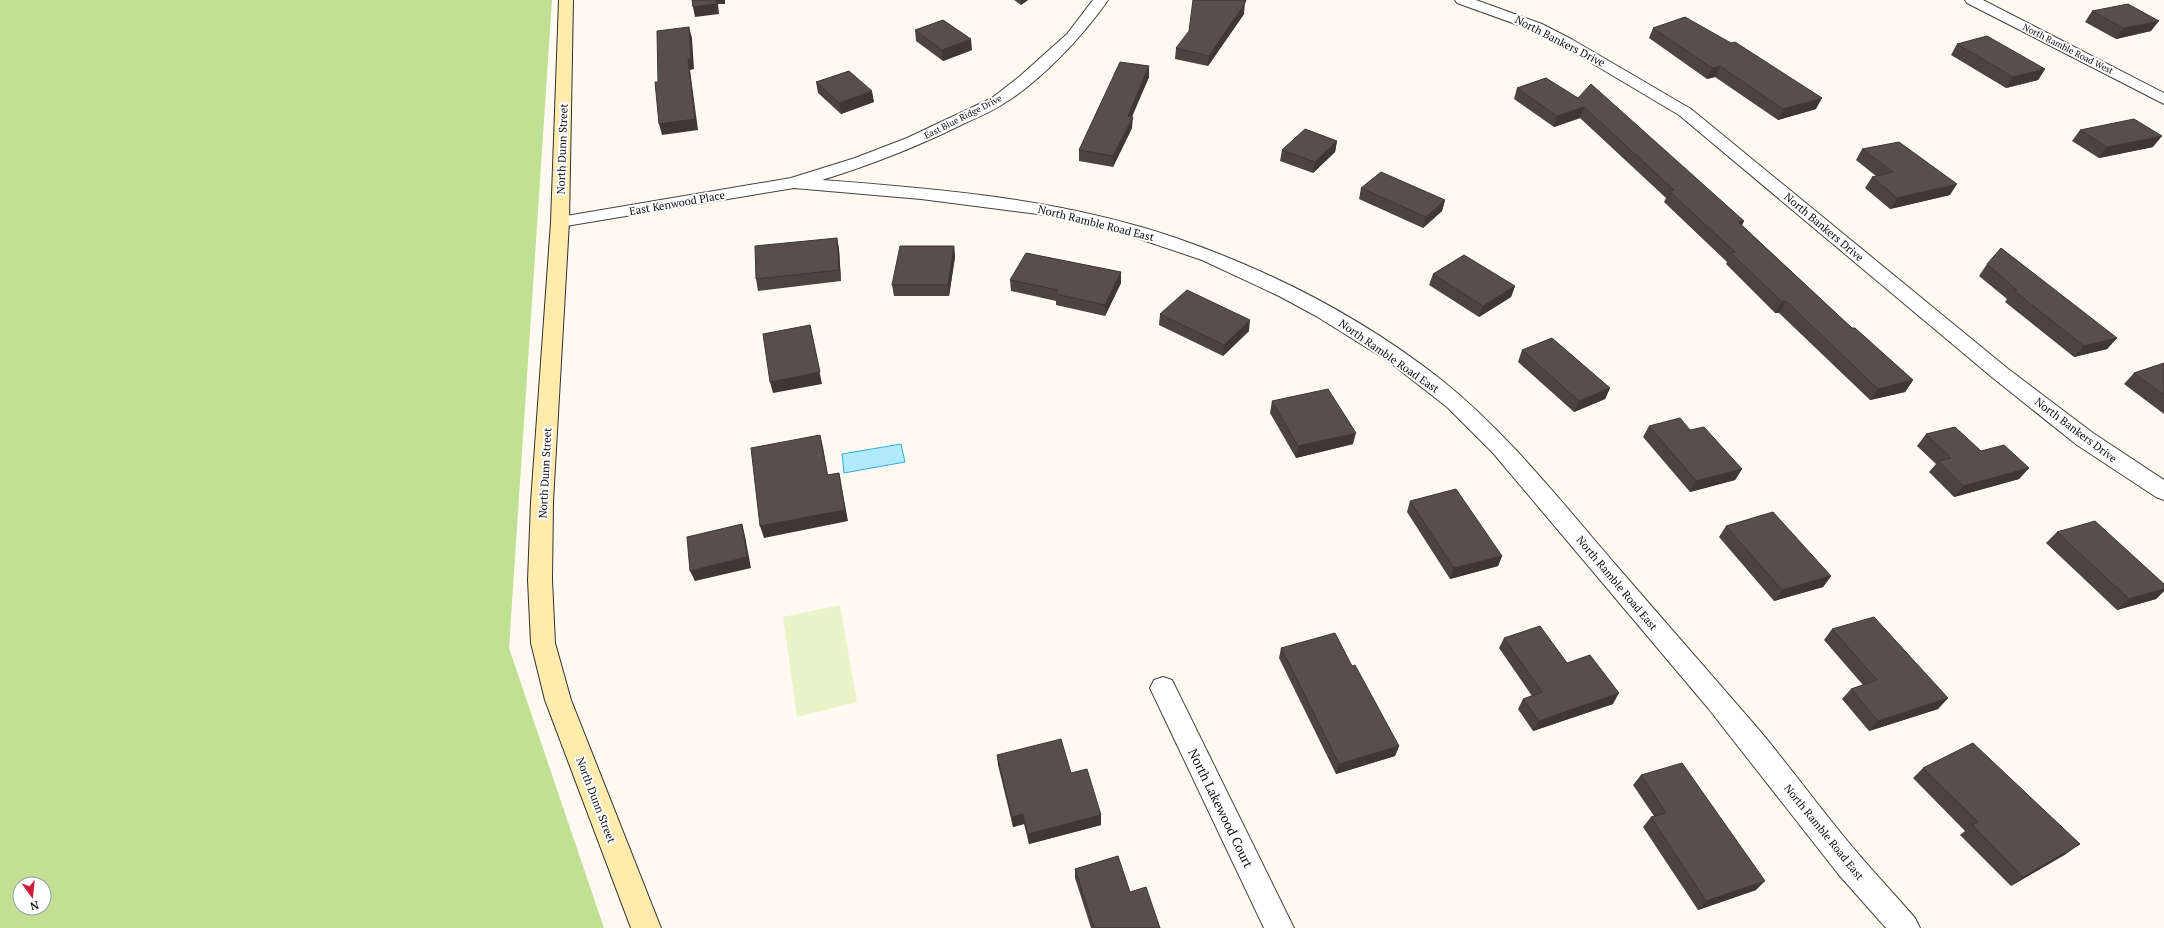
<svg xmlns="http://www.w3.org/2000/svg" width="2164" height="928" font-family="'PT Serif',serif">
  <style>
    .forest { fill: #c0e094; fill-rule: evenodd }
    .pitch { fill: #ebf4c9 }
    .water { fill: #b0eafc; stroke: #30adda }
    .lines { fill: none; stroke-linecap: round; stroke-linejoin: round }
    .street-casing { stroke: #424242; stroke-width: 2 }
    .secondary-casing { stroke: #313131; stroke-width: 2 }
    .street { fill: #fff; fill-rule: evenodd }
    .secondary { fill: #ffebac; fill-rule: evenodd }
    .wall { fill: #4d4340 }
    .shaded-wall { fill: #3e3734 }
    .building { fill: #594e4a; stroke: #3e3734 }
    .labels { text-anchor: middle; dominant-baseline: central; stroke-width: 4; stroke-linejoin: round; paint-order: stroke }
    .far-street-label { font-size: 9px; fill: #0f0f0f; stroke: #fff }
    .street-label { font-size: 11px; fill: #0f0f0f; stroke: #fff }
    .near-street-label { font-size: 13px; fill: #0f0f0f; stroke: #fff }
  </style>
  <rect width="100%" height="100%" fill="#fffaf1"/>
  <path class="forest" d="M 0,0 L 552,0 L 509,648 L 604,928 L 0,928 ZM 20,884 L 44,884 L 44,908 L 20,908 Z"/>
  <path class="pitch" d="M 840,605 L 857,702 L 797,717 L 783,617 Z"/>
  <path class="water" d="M 901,444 L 905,462 L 844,473 L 842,454 Z"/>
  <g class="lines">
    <g class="street-casing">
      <g id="street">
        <path d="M 1093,0 L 1108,0 C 1084,35 1040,82 1003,104 C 991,112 976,118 963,124 C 917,147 870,165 822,180 C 941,189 1062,199 1176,238 C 1269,270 1361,317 1439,378 C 1506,431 1559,499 1615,564 C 1663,620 1712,675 1760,731 C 1794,772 1825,815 1860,856 C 1878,877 1897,897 1915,918 L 1920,928 L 1886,928 L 1839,875 L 1708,708 L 1493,453 L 1447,407 L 1388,361 L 1316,316 L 1279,296 L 1202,260 L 1122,233 L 1046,215 L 921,199 L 794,188 L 560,227 L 554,226 L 551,222 L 554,218 L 560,217 L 791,178 L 855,158 L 907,138 L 992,98 L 1019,77 L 1067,34 Z"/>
        <path d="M 1455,0 L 1476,0 L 1542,24 L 1573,40 L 1691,109 L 2007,368 L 2093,433 L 2164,480 L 2164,500 L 2156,497 L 2077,445 L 1993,378 L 1679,115 L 1563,46 L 1532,30 L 1457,3 Z"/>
        <path d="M 1965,0 L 1983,0 L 2164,93 L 2164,104 L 1967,3 Z"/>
        <path d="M 1163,677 L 1172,680 L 1294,928 L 1264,928 L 1150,688 L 1154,680 Z"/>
      </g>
    </g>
    <g class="secondary-casing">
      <path id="secondary" d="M 559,0 L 573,0 L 569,222 L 553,502 L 552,580 L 555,643 L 571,700 L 661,928 L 631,928 L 545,700 L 531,643 L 528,580 L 531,502 L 551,222 Z"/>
    </g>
    <use href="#street" class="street"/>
    <use href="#secondary" class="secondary"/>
  </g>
  <g class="wall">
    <path d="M 1014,0 L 1028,0 L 1021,5 Z"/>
    <path d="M 2092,11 L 2151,31 L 2116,39 L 2085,22 Z"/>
    <path d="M 1244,14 L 1208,66 L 1175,59 L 1176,48 Z"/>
    <path d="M 1653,28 L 1816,109 L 1778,120 L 1715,77 L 1707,79 L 1649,38 Z"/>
    <path d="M 915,30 L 972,50 L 943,61 L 916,41 Z"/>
    <path d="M 1957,44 L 2045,69 L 2038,80 L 2006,88 L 1951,55 Z"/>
    <path d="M 1149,66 L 1149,77 L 1132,117 L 1132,128 L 1113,167 L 1079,161 L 1079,150 Z"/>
    <path d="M 1546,78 L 1744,221 L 1742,225 L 1852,328 L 1913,380 L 1905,392 L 1870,400 L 1779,313 L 1775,313 L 1726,264 L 1727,262 L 1664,202 L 1666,198 L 1580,118 L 1554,127 L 1514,99 L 1517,88 Z"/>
    <path d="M 816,82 L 874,102 L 841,114 L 818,93 Z"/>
    <path d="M 2080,130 L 2153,147 L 2099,158 L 2072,141 Z"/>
    <path d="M 1337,141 L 1335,152 L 1313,173 L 1280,161 L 1282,150 Z"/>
    <path d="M 1862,149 L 1950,195 L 1890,209 L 1865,188 L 1872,177 L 1876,176 L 1856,160 Z"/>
    <path d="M 1361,188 L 1445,200 L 1442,211 L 1423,228 L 1359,199 Z"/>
    <path d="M 837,238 L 839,249 L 841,281 L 758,291 L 756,279 Z"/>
    <path d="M 954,246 L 955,257 L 949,296 L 894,296 L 892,285 Z"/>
    <path d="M 1987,264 L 2117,338 L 2107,349 L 2074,357 L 2005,302 L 2007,299 L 1979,276 Z"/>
    <path d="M 1121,272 L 1121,283 L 1105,316 L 1056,305 L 1056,301 L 1011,291 L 1010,280 Z"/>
    <path d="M 1433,274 L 1515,286 L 1511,297 L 1479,317 L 1429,285 Z"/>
    <path d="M 1160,314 L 1249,331 L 1223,356 L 1159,325 Z"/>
    <path d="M 1522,350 L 1610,388 L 1605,399 L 1574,412 L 1518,362 Z"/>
    <path d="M 2164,363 L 2164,414 L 2124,384 L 2134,373 Z"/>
    <path d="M 1272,401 L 1353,444 L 1296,458 L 1270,413 Z"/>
    <path d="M 1649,426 L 1690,430 L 1742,469 L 1735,480 L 1690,492 L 1643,437 Z"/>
    <path d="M 1926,434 L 1981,451 L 2029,468 L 2019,479 L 1954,497 L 1929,472 L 1936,464 L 1917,446 Z"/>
    <path d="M 1410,501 L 1502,556 L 1498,566 L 1450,579 L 1407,512 Z"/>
    <path d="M 1726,526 L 1831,576 L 1823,587 L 1774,601 L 1719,537 Z"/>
    <path d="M 2057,532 L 2164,584 L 2164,591 L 2156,599 L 2117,610 L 2046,543 Z"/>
    <path d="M 1832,629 L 1948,698 L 1938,709 L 1869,731 L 1842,699 L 1851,689 L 1863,685 L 1824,640 Z"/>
    <path d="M 1504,638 L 1567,663 L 1613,704 L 1533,731 L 1518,709 L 1523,699 L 1532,696 L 1499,648 Z"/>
    <path d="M 1281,648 L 1352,666 L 1399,746 L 1395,756 L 1336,774 L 1279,658 Z"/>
    <path d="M 997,755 L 1071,773 L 1101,815 L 1101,825 L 1029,844 L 1024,824 L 1013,827 L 998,765 Z"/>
    <path d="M 1923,768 L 2066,854 L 2011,886 L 1960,835 L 1965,831 L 1913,778 Z"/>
    <path d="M 1641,775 L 1756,890 L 1698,910 L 1643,827 L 1651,817 L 1654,816 L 1633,785 Z"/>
    <path d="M 1075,869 L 1130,892 L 1160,928 L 1091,928 L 1075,878 Z"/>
  </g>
  <g class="shaded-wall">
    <path d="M 716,0 L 725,0 L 725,4 L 718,4 L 719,14 L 695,17 L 693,7 Z"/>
    <path d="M 1021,0 L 1028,0 L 1021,5 Z"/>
    <path d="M 1245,3 L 1244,14 L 1208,66 L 1209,56 Z"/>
    <path d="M 2159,21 L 2151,31 L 2116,39 L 2123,28 Z"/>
    <path d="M 689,27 L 692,38 L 694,69 L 690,70 L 698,130 L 662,135 L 659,124 L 688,59 Z"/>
    <path d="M 971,39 L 972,50 L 943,61 L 942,50 Z"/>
    <path d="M 1149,66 L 1149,77 L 1127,127 L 1128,116 Z"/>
    <path d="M 1720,66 L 1715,77 L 1707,79 L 1712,68 Z"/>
    <path d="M 2045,69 L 2038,80 L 2006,88 L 2013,77 Z"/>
    <path d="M 872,91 L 874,102 L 841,114 L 839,103 Z"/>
    <path d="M 1822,98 L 1816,109 L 1778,120 L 1783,109 Z"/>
    <path d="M 1584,107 L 1580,118 L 1554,127 L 1557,116 Z"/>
    <path d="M 1133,117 L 1132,128 L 1113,167 L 1113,156 Z"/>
    <path d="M 2162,136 L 2153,147 L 2099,158 L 2107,147 Z"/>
    <path d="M 1337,141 L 1335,152 L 1313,173 L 1315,162 Z"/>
    <path d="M 1957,184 L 1950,195 L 1890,209 L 1897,198 Z"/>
    <path d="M 1445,200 L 1442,211 L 1423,228 L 1426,217 Z"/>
    <path d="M 1744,221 L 1738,232 L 1738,222 Z"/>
    <path d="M 837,238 L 839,249 L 841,281 L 839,270 Z"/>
    <path d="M 954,246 L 955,257 L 949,296 L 948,285 Z"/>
    <path d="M 1121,272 L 1121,283 L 1105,316 L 1105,305 Z"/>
    <path d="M 1515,286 L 1511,297 L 1479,317 L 1483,306 Z"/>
    <path d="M 1786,301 L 1779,313 L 1775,313 L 1782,302 Z"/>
    <path d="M 1250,320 L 1249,331 L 1223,356 L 1224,345 Z"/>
    <path d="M 810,325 L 822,384 L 773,393 L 770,382 Z"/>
    <path d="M 2117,338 L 2107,349 L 2074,357 L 2084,346 Z"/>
    <path d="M 1913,380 L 1905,392 L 1870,400 L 1878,389 Z"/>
    <path d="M 1610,388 L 1605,399 L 1574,412 L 1579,401 Z"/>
    <path d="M 1356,433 L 1353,444 L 1296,458 L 1298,446 Z"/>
    <path d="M 820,435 L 823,447 L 830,486 L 827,475 Z"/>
    <path d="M 2029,468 L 2019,479 L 1954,497 L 1963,486 Z"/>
    <path d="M 1742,469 L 1735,480 L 1690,492 L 1696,481 Z"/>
    <path d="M 839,473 L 848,521 L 764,538 L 760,526 Z"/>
    <path d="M 742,524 L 745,536 L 751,568 L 695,581 L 690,571 Z"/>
    <path d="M 1502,556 L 1498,566 L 1450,579 L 1454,568 Z"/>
    <path d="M 1831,576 L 1823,587 L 1774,601 L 1782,590 Z"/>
    <path d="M 2164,589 L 2164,591 L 2156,599 L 2117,610 L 2129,599 Z"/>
    <path d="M 1619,693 L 1613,704 L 1533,731 L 1539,721 Z"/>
    <path d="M 1948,698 L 1938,709 L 1869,731 L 1878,721 Z"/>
    <path d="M 1399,746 L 1395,756 L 1336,774 L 1339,764 Z"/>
    <path d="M 1023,814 L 1024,824 L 1013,827 L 1012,817 Z"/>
    <path d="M 1101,815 L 1101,825 L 1029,844 L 1028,834 Z"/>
    <path d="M 2080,844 L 2066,854 L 2011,886 L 2023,877 Z"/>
    <path d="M 1765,881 L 1756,890 L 1698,910 L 1706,901 Z"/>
  </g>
  <g class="building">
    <path d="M 692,0 L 716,0 L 717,4 L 693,7 Z"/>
    <path d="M 1193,0 L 1246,0 L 1245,3 L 1209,56 L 1176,48 L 1189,31 Z"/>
    <path d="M 2128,4 L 2159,21 L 2123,28 L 2092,11 Z"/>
    <path d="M 1685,17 L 1731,43 L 1735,42 L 1822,98 L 1783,109 L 1720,66 L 1712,68 L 1653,28 Z"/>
    <path d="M 943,20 L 971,39 L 942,50 L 915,30 Z"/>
    <path d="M 689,27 L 691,59 L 688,59 L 695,119 L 659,124 L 655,82 L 658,82 L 657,31 Z"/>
    <path d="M 1987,36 L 2045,69 L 2013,77 L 1957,44 Z"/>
    <path d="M 1120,62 L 1149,66 L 1128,116 L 1133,117 L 1113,156 L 1079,150 Z"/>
    <path d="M 849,71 L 872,91 L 839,103 L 816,82 Z"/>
    <path d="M 1546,78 L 1578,98 L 1591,84 L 1744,221 L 1738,222 L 1852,328 L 1855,328 L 1913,380 L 1878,389 L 1786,301 L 1782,302 L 1731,253 L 1735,252 L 1669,191 L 1674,190 L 1584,107 L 1557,116 L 1517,88 Z"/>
    <path d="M 2134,119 L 2162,136 L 2107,147 L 2080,130 Z"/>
    <path d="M 1305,129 L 1337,141 L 1315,162 L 1282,150 Z"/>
    <path d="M 1899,142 L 1957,184 L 1897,198 L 1872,177 L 1893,172 L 1862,149 Z"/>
    <path d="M 1381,172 L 1445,200 L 1426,217 L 1361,188 Z"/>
    <path d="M 837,238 L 839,270 L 756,279 L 755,246 Z"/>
    <path d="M 900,246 L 954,246 L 948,285 L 892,285 Z"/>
    <path d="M 2001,248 L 2117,338 L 2084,346 L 2013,290 L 2017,290 L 1987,264 Z"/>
    <path d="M 1026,253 L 1121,272 L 1105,305 L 1056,294 L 1058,290 L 1010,280 Z"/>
    <path d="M 1464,255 L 1515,286 L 1483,306 L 1433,274 Z"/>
    <path d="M 1187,290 L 1250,320 L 1224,345 L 1160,314 Z"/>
    <path d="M 810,325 L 820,372 L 770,382 L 763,334 Z"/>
    <path d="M 1552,338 L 1610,388 L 1579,401 L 1522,350 Z"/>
    <path d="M 2164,363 L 2164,395 L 2134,373 Z"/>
    <path d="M 1328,389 L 1356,433 L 1298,446 L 1272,401 Z"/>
    <path d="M 1680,418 L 1690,430 L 1704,427 L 1742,469 L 1696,481 L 1649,426 Z"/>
    <path d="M 1955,427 L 1981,451 L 2004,445 L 2029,468 L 1963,486 L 1938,461 L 1951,458 L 1926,434 Z"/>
    <path d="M 820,435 L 827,475 L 839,473 L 845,510 L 760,526 L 751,448 Z"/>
    <path d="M 1456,489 L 1502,556 L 1454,568 L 1410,501 Z"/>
    <path d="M 1773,512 L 1831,576 L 1782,590 L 1726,526 Z"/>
    <path d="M 2095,521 L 2164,584 L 2164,589 L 2129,599 L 2057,532 Z"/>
    <path d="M 742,524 L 747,557 L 690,571 L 687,537 Z"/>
    <path d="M 1874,617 L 1948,698 L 1878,721 L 1851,689 L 1877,680 L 1832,629 Z"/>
    <path d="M 1540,626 L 1567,663 L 1590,655 L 1619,693 L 1539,721 L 1523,699 L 1542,692 L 1504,638 Z"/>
    <path d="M 1335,633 L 1352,666 L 1355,665 L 1399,746 L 1339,764 L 1281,648 Z"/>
    <path d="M 1061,739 L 1071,773 L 1087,769 L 1101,815 L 1028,834 L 1023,814 L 1012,817 L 997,755 Z"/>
    <path d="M 1973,743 L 2080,844 L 2023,877 L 1972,825 L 1978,822 L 1923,768 Z"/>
    <path d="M 1682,763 L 1765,881 L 1706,901 L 1651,817 L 1666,813 L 1641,775 Z"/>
    <path d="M 1118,856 L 1130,892 L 1146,887 L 1160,928 L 1094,928 L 1075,869 Z"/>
  </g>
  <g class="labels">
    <g class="far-street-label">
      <text transform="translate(2068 49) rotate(27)">North Ramble Road West</text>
      <text transform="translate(963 117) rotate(-27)">East Blue Ridge Drive</text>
    </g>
    <g class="street-label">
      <text transform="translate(1560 41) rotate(27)">North Bankers Drive</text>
      <text transform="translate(562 149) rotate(-88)">North Dunn Street</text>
      <text transform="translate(677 203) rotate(-10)">East Kenwood Place</text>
      <text transform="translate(1096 223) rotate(14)">North Ramble Road East</text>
      <text transform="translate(1824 227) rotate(40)">North Bankers Drive</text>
      <text transform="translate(1389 356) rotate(35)">North Ramble Road East</text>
      <text transform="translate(2076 430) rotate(37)">North Bankers Drive</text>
      <text transform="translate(545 473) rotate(-87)">North Dunn Street</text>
      <text transform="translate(1617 583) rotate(50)">North Ramble Road East</text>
      <text transform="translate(596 800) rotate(69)">North Dunn Street</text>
      <text transform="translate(1824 832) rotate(51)">North Ramble Road East</text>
    </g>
    <g class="near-street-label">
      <text transform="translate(1221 808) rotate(64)">North Lakewood Court</text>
    </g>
  </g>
  <g transform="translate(32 896) rotate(165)"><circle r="19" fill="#ffffff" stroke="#9f9f9f"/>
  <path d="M0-3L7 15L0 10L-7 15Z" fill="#cd193a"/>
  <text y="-6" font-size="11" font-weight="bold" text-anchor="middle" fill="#0f0f0f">N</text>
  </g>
</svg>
